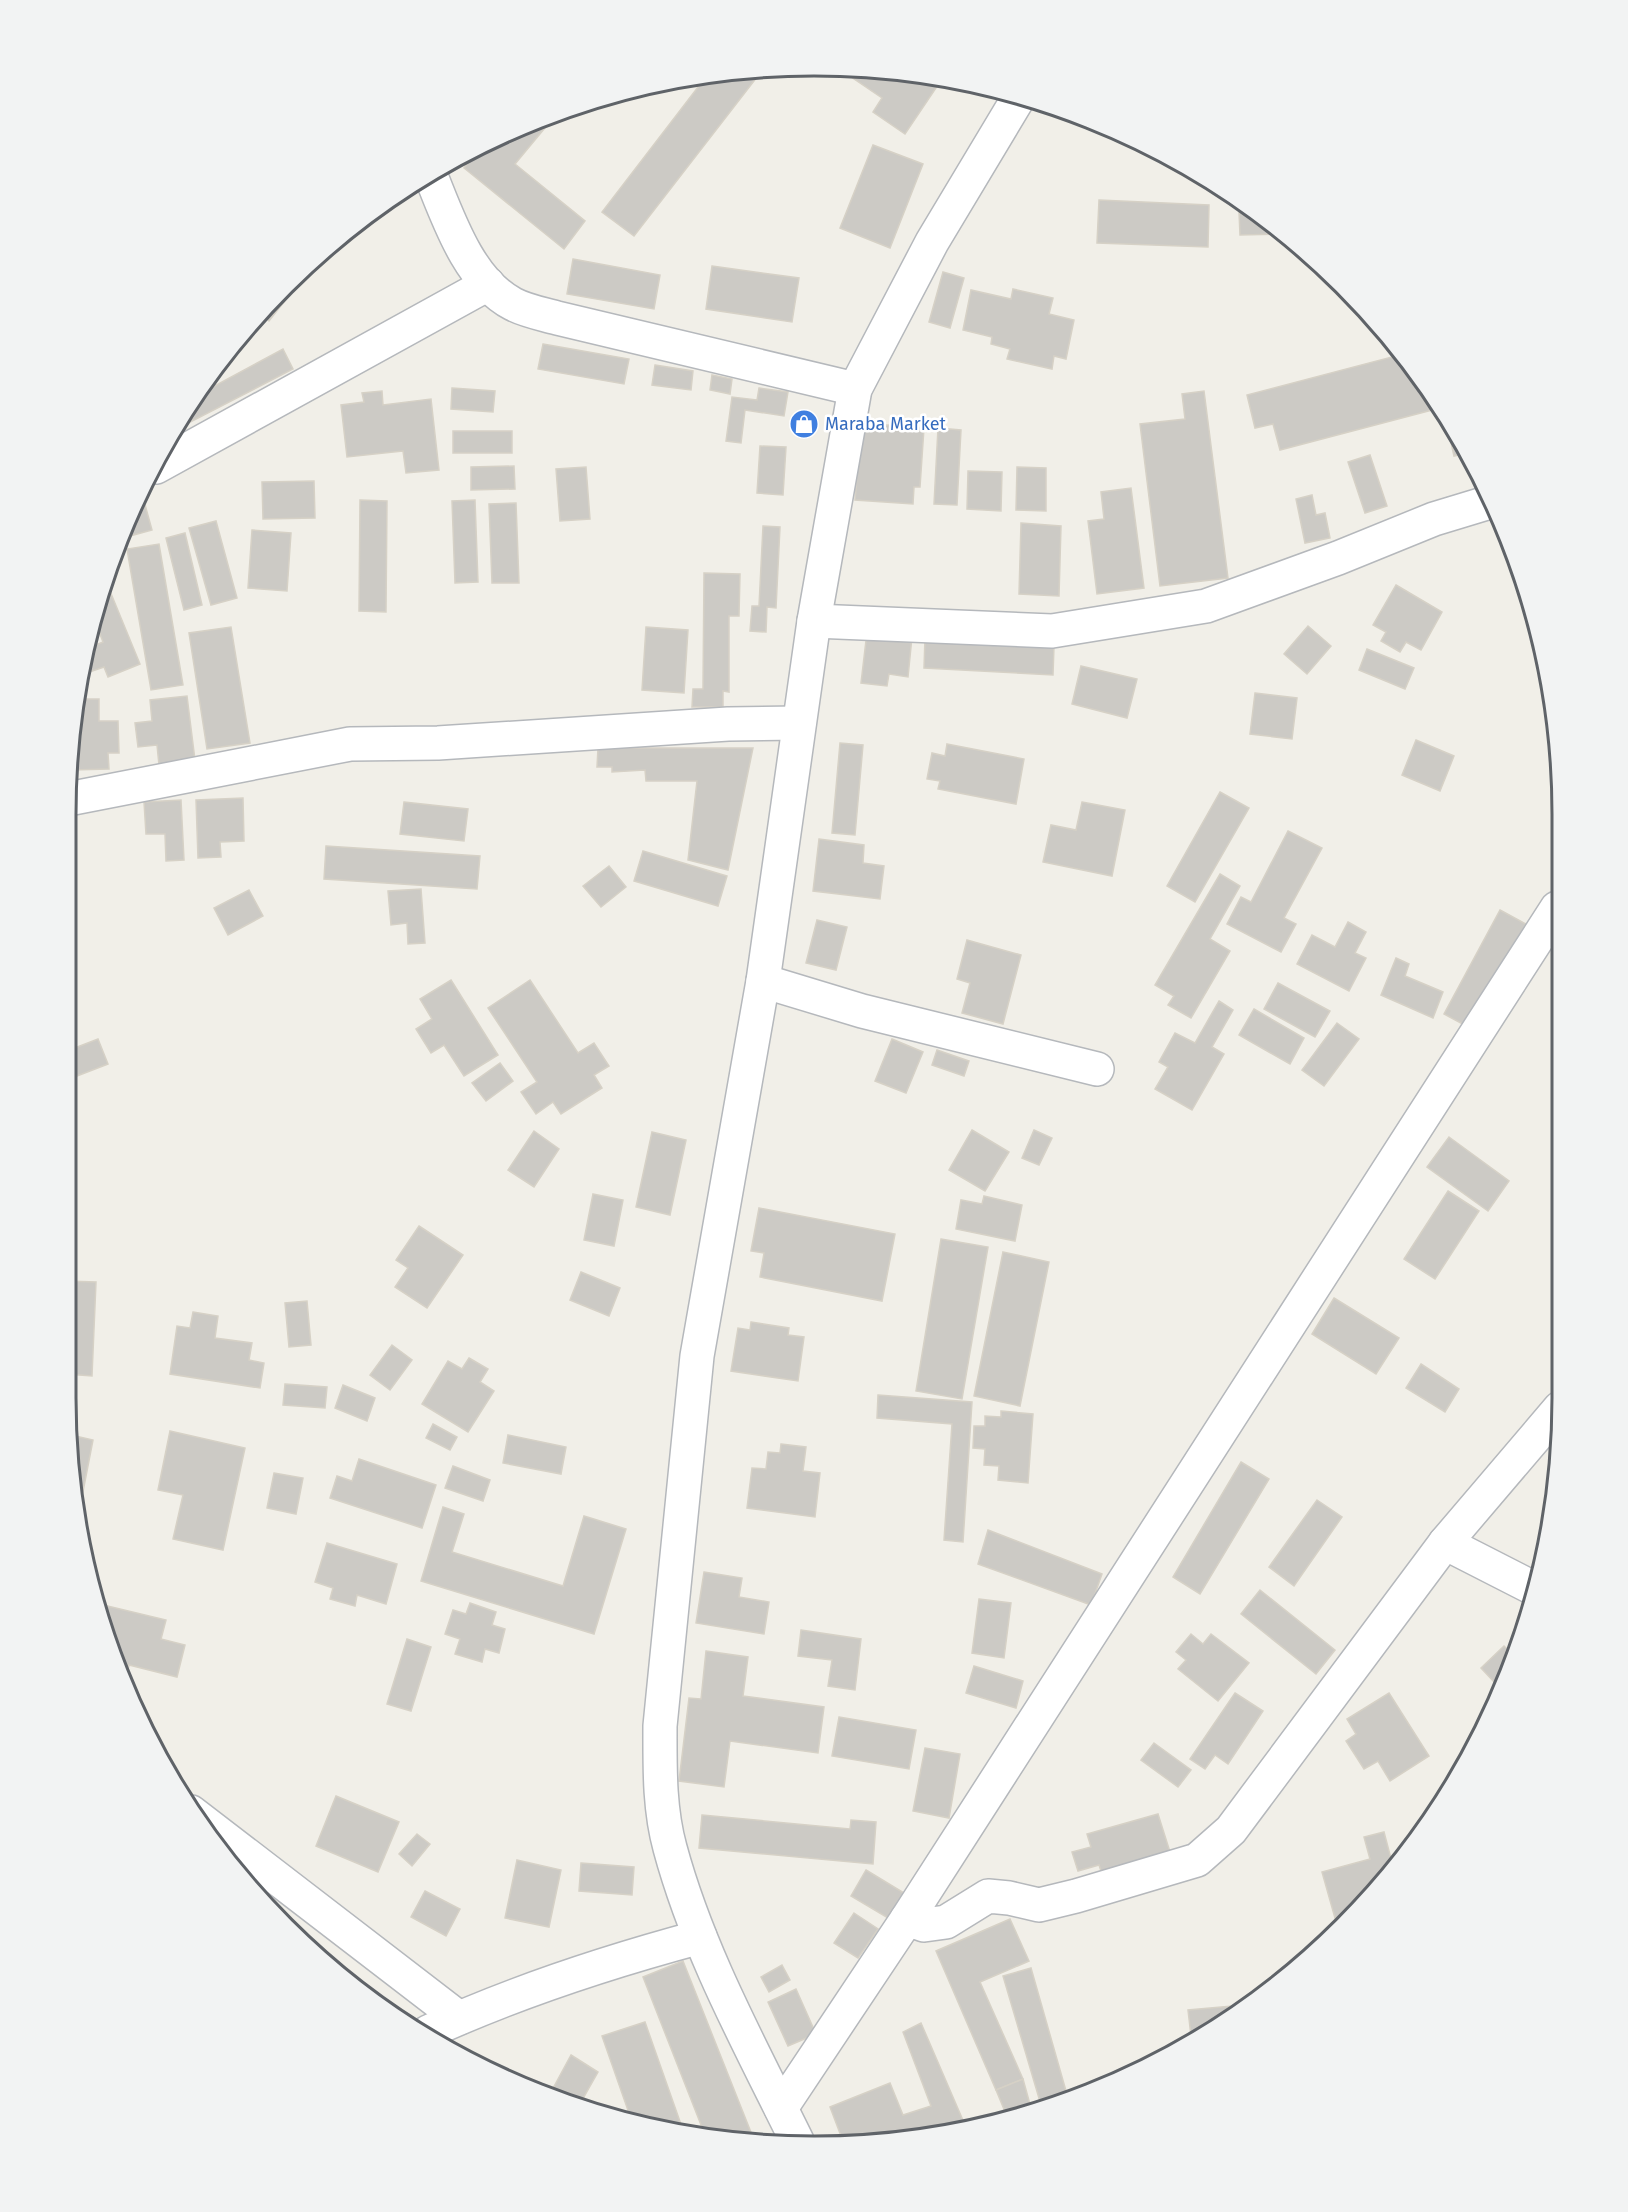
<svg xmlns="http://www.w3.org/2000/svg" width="1628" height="2212" font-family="'Fira Sans',sans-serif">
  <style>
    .building { fill: #cccac5; stroke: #d6d1c6; stroke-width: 1.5 }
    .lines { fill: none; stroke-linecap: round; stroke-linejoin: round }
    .minor-casing { stroke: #b5b8bc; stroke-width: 36 }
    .minor { stroke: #fff; stroke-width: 33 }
    .labels { text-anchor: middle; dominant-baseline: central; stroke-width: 5; stroke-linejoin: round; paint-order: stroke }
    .shop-label { font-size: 18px; fill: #366cbe; stroke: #fff; text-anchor: start }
    .rim { fill: none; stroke: #5f6368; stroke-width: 3 }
  </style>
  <rect width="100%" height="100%" fill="#f1efe8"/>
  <g class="building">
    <path d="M 764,68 L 634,236 L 602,212 L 705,78 Z"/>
    <path d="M 841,70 L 911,72 L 942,79 L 905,134 L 873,112 L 882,98 Z"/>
    <path d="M 554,117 L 515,164 L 585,221 L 564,249 L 464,168 L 484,143 Z"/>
    <path d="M 873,145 L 923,164 L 890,248 L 840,228 Z"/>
    <path d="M 1099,200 L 1209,205 L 1208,247 L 1097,243 Z"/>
    <path d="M 1251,211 L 1282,234 L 1240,235 L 1239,212 Z"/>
    <path d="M 573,259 L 660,275 L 654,309 L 567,294 Z"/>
    <path d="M 712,266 L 799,278 L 792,322 L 706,309 Z"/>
    <path d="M 943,272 L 964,278 L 950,328 L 929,322 Z"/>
    <path d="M 1013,289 L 1053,298 L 1049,314 L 1074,320 L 1066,359 L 1054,356 L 1052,369 L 1007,359 L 1010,349 L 991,344 L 992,337 L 963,330 L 971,290 L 1011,299 Z"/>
    <path d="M 281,293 L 287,298 L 269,321 L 260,313 Z"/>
    <path d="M 543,344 L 629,359 L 624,384 L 538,369 Z"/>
    <path d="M 283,349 L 293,369 L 175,430 L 194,397 Z"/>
    <path d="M 1403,354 L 1436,409 L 1280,450 L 1273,424 L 1255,428 L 1247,395 Z"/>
    <path d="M 655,365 L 693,371 L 691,390 L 652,385 Z"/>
    <path d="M 712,375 L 732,379 L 730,394 L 710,390 Z"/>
    <path d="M 452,388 L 495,391 L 493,412 L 451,409 Z"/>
    <path d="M 759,388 L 788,392 L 784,416 L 745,410 L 741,443 L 726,441 L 732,397 L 757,400 Z"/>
    <path d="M 382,391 L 383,405 L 431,399 L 439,470 L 406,473 L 403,451 L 347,457 L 341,405 L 364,402 L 362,393 Z"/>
    <path d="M 1204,391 L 1228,578 L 1160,586 L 1140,424 L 1185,419 L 1182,394 Z"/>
    <path d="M 861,423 L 924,428 L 920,487 L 914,487 L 913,504 L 855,500 Z"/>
    <path d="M 938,428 L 961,430 L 957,505 L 934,504 Z"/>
    <path d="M 1448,429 L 1463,454 L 1454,456 Z"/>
    <rect x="453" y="431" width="59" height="22"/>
    <path d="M 760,446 L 786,447 L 783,495 L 757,493 Z"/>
    <path d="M 1370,455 L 1387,506 L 1365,513 L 1348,462 Z"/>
    <path d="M 514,466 L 515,489 L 471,490 L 471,467 Z"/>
    <path d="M 586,467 L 590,519 L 560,521 L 556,469 Z"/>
    <path d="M 1017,467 L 1046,468 L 1046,511 L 1016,510 Z"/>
    <path d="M 968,471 L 1002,472 L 1001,511 L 967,509 Z"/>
    <path d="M 314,481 L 315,518 L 263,519 L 262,482 Z"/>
    <path d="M 1131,488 L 1144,588 L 1097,594 L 1088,521 L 1104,519 L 1101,492 Z"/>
    <path d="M 1312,495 L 1316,515 L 1325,513 L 1330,538 L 1305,543 L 1296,499 Z"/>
    <path d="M 360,500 L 387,501 L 386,612 L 359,611 Z"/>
    <path d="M 475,500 L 478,582 L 455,583 L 452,501 Z"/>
    <path d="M 144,501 L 152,530 L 119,539 L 136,503 Z"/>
    <path d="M 516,503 L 519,583 L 492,583 L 489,504 Z"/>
    <path d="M 216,521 L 237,598 L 211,605 L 189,528 Z"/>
    <path d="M 1021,523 L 1061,526 L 1059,596 L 1019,594 Z"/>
    <path d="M 763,526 L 780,527 L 776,608 L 767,607 L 766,632 L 750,631 L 752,606 L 759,606 Z"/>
    <path d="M 252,530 L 291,533 L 287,591 L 248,588 Z"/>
    <path d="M 185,533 L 202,605 L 184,610 L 166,538 Z"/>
    <path d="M 159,544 L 183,685 L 151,690 L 127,549 Z"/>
    <path d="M 704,573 L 740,574 L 739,616 L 729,616 L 729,692 L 723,691 L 723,707 L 692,707 L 693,689 L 703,689 Z"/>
    <path d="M 105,579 L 140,664 L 108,677 L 104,667 L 84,674 L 89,641 L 91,647 L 103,642 L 93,616 Z"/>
    <path d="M 1396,585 L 1442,612 L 1421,650 L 1406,642 L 1400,652 L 1381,641 L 1386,632 L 1373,625 Z"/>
    <path d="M 1308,626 L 1331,646 L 1307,674 L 1284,654 Z"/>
    <path d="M 231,627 L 250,743 L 207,749 L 189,633 Z"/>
    <path d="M 646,627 L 688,630 L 684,693 L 642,690 Z"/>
    <path d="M 867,632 L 912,637 L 908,677 L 889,674 L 887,686 L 861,683 Z"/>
    <path d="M 925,638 L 1054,646 L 1053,675 L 924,668 Z"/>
    <path d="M 1367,649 L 1414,668 L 1405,689 L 1359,670 Z"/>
    <path d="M 1081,666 L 1137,679 L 1127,718 L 1072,704 Z"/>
    <path d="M 1255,693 L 1297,698 L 1292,739 L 1250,734 Z"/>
    <path d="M 187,696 L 195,760 L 159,765 L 157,745 L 138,747 L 135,723 L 152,721 L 150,700 Z"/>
    <path d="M 81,699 L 99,699 L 99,721 L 118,721 L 119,753 L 108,753 L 109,769 L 72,770 Z"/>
    <path d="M 1416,740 L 1454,756 L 1440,791 L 1402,775 Z"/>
    <path d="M 840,743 L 863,745 L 855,835 L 832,833 Z"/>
    <path d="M 947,744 L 1024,759 L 1016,804 L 938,789 L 940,781 L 927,779 L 932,753 L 945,756 Z"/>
    <path d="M 598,748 L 753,748 L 728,870 L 688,860 L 697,781 L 646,781 L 645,770 L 612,772 L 612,767 L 597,767 Z"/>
    <path d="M 1220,792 L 1249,808 L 1195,902 L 1167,886 Z"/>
    <path d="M 243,798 L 244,841 L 220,842 L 221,857 L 198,858 L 196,800 Z"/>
    <path d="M 181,800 L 184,860 L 166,861 L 165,834 L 146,834 L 144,802 Z"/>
    <path d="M 404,802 L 468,809 L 464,841 L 400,834 Z"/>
    <path d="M 1082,802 L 1125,810 L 1112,876 L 1043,862 L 1051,825 L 1076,830 Z"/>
    <path d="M 1288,831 L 1322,848 L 1284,918 L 1296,924 L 1281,952 L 1227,924 L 1241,897 L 1251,902 Z"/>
    <path d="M 819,839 L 864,845 L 863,863 L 884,866 L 880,899 L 813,891 Z"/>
    <path d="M 326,846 L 480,856 L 477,889 L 324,879 Z"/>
    <path d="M 643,851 L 727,876 L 718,906 L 634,881 Z"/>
    <path d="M 609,866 L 626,887 L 601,907 L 583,886 Z"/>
    <path d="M 1220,874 L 1240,886 L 1210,939 L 1230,951 L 1191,1018 L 1168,1005 L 1174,996 L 1155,985 Z"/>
    <path d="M 421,889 L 425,943 L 408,944 L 407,923 L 391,925 L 388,891 Z"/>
    <path d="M 249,890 L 263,916 L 228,935 L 214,908 Z"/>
    <path d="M 1500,910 L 1526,924 L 1470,1028 L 1444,1014 Z"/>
    <path d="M 817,920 L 847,927 L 836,970 L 806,963 Z"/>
    <path d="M 1348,922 L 1366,932 L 1355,953 L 1366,958 L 1349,991 L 1297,964 L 1312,935 L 1335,947 Z"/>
    <path d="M 967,940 L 1021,955 L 1003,1024 L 962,1013 L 970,983 L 957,979 Z"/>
    <path d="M 1396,958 L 1409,964 L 1405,976 L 1443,992 L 1433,1018 L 1381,995 Z"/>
    <path d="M 451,980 L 498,1055 L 464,1076 L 444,1045 L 431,1053 L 416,1029 L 432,1019 L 420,999 Z"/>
    <path d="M 530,980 L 578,1053 L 594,1043 L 609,1066 L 594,1075 L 602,1088 L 561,1114 L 553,1102 L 536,1114 L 521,1092 L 537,1082 L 488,1008 Z"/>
    <path d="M 1278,983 L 1330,1011 L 1315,1037 L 1264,1009 Z"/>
    <path d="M 1219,1001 L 1233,1010 L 1212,1047 L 1224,1054 L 1192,1110 L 1155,1089 L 1168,1067 L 1159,1062 L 1175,1033 L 1195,1043 Z"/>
    <path d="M 1254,1009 L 1304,1038 L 1290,1064 L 1239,1035 Z"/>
    <path d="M 1337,1023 L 1359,1039 L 1324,1086 L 1302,1070 Z"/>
    <path d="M 98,1039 L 108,1064 L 77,1076 L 67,1051 Z"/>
    <path d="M 892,1039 L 923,1052 L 906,1093 L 875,1081 Z"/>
    <path d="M 937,1050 L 969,1061 L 964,1076 L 932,1065 Z"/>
    <path d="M 500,1063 L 513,1081 L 486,1101 L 472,1083 Z"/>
    <path d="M 972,1130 L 1009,1152 L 985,1191 L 949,1170 Z"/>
    <path d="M 1034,1130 L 1052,1138 L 1039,1165 L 1022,1158 Z"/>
    <path d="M 534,1131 L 559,1149 L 534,1187 L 508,1170 Z"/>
    <path d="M 652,1132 L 686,1140 L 670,1215 L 636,1207 Z"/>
    <path d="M 1449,1137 L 1509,1181 L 1488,1211 L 1427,1167 Z"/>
    <path d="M 1448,1191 L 1479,1211 L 1435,1279 L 1404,1259 Z"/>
    <path d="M 593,1194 L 623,1200 L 614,1246 L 584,1240 Z"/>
    <path d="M 984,1196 L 1022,1205 L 1015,1241 L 956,1229 L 961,1200 L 982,1204 Z"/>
    <path d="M 759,1208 L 895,1234 L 882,1301 L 760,1277 L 764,1253 L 751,1251 Z"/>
    <path d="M 419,1226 L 463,1255 L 427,1308 L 395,1287 L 408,1268 L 396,1260 Z"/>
    <path d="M 941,1239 L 988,1247 L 962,1399 L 916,1391 Z"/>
    <path d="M 1003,1252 L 1049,1262 L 1020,1406 L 974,1396 Z"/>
    <path d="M 581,1272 L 620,1288 L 609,1316 L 570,1300 Z"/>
    <path d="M 66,1281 L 96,1282 L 92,1376 L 66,1374 Z"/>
    <path d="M 1334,1298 L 1399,1338 L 1376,1374 L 1312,1334 Z"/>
    <path d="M 307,1301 L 311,1345 L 289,1347 L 285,1303 Z"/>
    <path d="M 193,1312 L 218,1316 L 215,1338 L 252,1343 L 249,1360 L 264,1363 L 260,1388 L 170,1374 L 177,1326 L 190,1328 Z"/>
    <path d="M 751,1322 L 789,1328 L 788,1335 L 804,1337 L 798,1381 L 731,1371 L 738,1328 L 750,1330 Z"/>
    <path d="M 392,1345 L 412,1360 L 390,1390 L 370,1375 Z"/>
    <path d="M 469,1358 L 488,1369 L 480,1382 L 494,1391 L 468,1432 L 422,1404 L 448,1361 L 462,1369 Z"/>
    <path d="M 1421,1364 L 1459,1389 L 1445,1412 L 1406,1388 Z"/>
    <path d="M 285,1384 L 327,1387 L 325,1408 L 283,1405 Z"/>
    <path d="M 343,1385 L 375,1398 L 367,1421 L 335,1408 Z"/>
    <path d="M 878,1395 L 972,1402 L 963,1542 L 944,1540 L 952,1424 L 877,1418 Z"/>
    <path d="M 1001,1411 L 1033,1414 L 1028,1483 L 998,1480 L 999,1466 L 984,1465 L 985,1449 L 973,1448 L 974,1426 L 985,1426 L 985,1416 L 1001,1417 Z"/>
    <path d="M 433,1424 L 457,1437 L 450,1450 L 426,1438 Z"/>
    <path d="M 170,1431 L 245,1448 L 223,1550 L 173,1539 L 183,1495 L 158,1490 Z"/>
    <path d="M 71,1435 L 93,1440 L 80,1507 Z"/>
    <path d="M 508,1435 L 566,1447 L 561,1474 L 503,1463 Z"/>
    <path d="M 781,1444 L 806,1447 L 803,1471 L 820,1473 L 815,1517 L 747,1508 L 752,1468 L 766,1469 L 768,1452 L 780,1453 Z"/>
    <path d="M 359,1459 L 436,1485 L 422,1528 L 330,1498 L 337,1476 L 352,1481 Z"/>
    <path d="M 1241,1462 L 1269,1479 L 1200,1594 L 1173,1577 Z"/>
    <path d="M 453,1466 L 490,1480 L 483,1501 L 445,1488 Z"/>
    <path d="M 274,1473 L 303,1478 L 296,1514 L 267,1508 Z"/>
    <path d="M 1317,1500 L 1342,1517 L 1294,1586 L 1269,1567 Z"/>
    <path d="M 443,1507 L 464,1514 L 452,1552 L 563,1586 L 584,1516 L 626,1529 L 594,1634 L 421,1581 Z"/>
    <path d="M 988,1530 L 1102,1574 L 1091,1605 L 978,1564 Z"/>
    <path d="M 327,1543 L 397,1564 L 386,1604 L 357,1595 L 355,1606 L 330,1599 L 333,1588 L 315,1582 Z"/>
    <path d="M 704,1572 L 742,1578 L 739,1597 L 769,1602 L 764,1634 L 696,1623 Z"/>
    <path d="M 1260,1590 L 1335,1650 L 1316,1674 L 1241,1614 Z"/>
    <path d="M 979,1599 L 1011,1603 L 1004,1658 L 972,1653 Z"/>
    <path d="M 95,1603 L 166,1620 L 161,1639 L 185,1645 L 177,1677 L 129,1665 L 128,1670 L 117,1668 Z"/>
    <path d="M 470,1603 L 496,1612 L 492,1625 L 505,1629 L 499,1653 L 485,1649 L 482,1662 L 455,1654 L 460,1639 L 445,1634 L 453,1610 L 466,1614 Z"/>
    <path d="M 801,1630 L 861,1639 L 855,1690 L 828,1686 L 832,1660 L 798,1656 Z"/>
    <path d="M 1191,1634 L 1203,1644 L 1211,1634 L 1249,1663 L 1218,1701 L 1178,1669 L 1186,1660 L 1176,1652 Z"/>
    <path d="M 407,1639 L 431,1647 L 411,1711 L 387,1704 Z"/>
    <path d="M 1504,1646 L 1513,1655 L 1506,1673 L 1495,1683 L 1481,1668 Z"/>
    <path d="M 706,1651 L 748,1657 L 743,1696 L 824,1707 L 818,1753 L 730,1741 L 724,1787 L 679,1781 L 689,1698 L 701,1699 Z"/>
    <path d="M 974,1666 L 1023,1681 L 1016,1708 L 966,1693 Z"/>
    <path d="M 1235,1693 L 1263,1711 L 1228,1764 L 1215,1755 L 1205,1769 L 1190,1759 Z"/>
    <path d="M 1389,1693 L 1429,1756 L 1390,1781 L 1378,1761 L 1364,1769 L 1346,1741 L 1356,1734 L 1347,1719 Z"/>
    <path d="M 839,1717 L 916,1730 L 909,1769 L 832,1756 Z"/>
    <path d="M 1154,1743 L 1191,1770 L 1178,1787 L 1141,1760 Z"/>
    <path d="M 925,1748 L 960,1754 L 949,1818 L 913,1811 Z"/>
    <path d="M 336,1796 L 399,1822 L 378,1872 L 316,1846 Z"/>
    <path d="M 1158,1814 L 1170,1852 L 1101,1871 L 1099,1865 L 1078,1871 L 1072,1852 L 1091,1847 L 1087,1834 Z"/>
    <path d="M 702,1815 L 850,1829 L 851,1820 L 876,1822 L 873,1864 L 699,1848 Z"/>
    <path d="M 1384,1832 L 1393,1866 L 1377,1891 L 1353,1913 L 1335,1918 L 1322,1872 L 1370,1859 L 1364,1837 Z"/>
    <path d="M 417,1834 L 430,1844 L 412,1866 L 399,1854 Z"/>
    <path d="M 517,1860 L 561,1870 L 549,1927 L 505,1918 Z"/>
    <path d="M 581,1863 L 634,1867 L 632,1895 L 579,1891 Z"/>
    <path d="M 866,1870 L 904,1893 L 888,1918 L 851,1896 Z"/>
    <path d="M 425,1891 L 460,1909 L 446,1936 L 411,1917 Z"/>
    <path d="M 854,1913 L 878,1929 L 858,1958 L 834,1943 Z"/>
    <path d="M 1010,1919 L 1029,1961 L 980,1982 L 1023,2079 L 996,2090 L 936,1951 Z"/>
    <path d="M 683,1961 L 754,2140 L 705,2135 L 643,1977 Z"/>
    <path d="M 782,1965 L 790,1980 L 769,1992 L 761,1977 Z"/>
    <path d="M 1031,1968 L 1068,2098 L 1041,2105 L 1003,1976 Z"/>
    <path d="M 796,1989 L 816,2034 L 788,2046 L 768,2002 Z"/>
    <path d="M 1232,2006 L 1233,2013 L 1191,2036 L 1188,2010 Z"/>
    <path d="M 645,2022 L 684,2133 L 668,2132 L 631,2119 L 602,2036 Z"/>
    <path d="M 921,2023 L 965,2125 L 911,2140 L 844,2144 L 830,2107 L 890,2083 L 903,2115 L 931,2106 L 903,2032 Z"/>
    <path d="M 571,2055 L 598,2072 L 581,2102 L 551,2092 Z"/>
    <path d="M 1023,2079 L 1031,2108 L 1006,2114 L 996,2090 Z"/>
  </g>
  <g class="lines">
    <g class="minor-casing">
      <g id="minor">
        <path d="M 431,176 C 448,218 469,281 513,304 C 526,311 543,314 557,318 L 855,389"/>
        <path d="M 156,467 L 488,284"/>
        <path d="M 814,621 L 1052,631 L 1206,606 L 1338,558 L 1434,519 L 1490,502"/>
        <path d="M 68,799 L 350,744 L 438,743 L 728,724 L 799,723"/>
        <path d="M 763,981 L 862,1011 L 1097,1069"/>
        <path d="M 1445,1543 L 1537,1590"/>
        <path d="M 191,1812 L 459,2018"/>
        <path d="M 907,1919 L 924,1925 L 946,1922 L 988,1896 L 1009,1898 L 1039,1905 L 1076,1896 L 1197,1860 L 1231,1830 L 1445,1543 L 1560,1408"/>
        <path d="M 428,2032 C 515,1992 607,1962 700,1937"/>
        <path d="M 781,2108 L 907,1919 L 1557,908"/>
        <path d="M 799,2145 C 752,2049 698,1952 670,1848 C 659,1808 660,1767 660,1726 L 697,1356 L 763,981 L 814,621 L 855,389 L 932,242 L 1019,97"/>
      </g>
    </g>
    <use href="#minor" class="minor"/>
  </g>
  <defs>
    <g id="shop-disc" transform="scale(1.5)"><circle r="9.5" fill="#3f7fe0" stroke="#fff"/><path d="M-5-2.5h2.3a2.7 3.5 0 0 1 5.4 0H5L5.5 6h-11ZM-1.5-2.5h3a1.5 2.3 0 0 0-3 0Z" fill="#fff"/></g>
  </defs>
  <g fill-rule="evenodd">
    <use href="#shop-disc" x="804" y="424"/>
  </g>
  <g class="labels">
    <g class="shop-label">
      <text x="825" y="424">Maraba Market</text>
    </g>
  </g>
  <path d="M0 0H1628V2212H0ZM814 76H814A738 738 0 0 1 1552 814V1398A738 738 0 0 1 814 2136H814A738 738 0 0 1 76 1398V814A738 738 0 0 1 814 76Z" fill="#f2f3f3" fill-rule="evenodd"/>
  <path class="rim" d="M814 76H814A738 738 0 0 1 1552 814V1398A738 738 0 0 1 814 2136H814A738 738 0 0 1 76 1398V814A738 738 0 0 1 814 76Z"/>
</svg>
